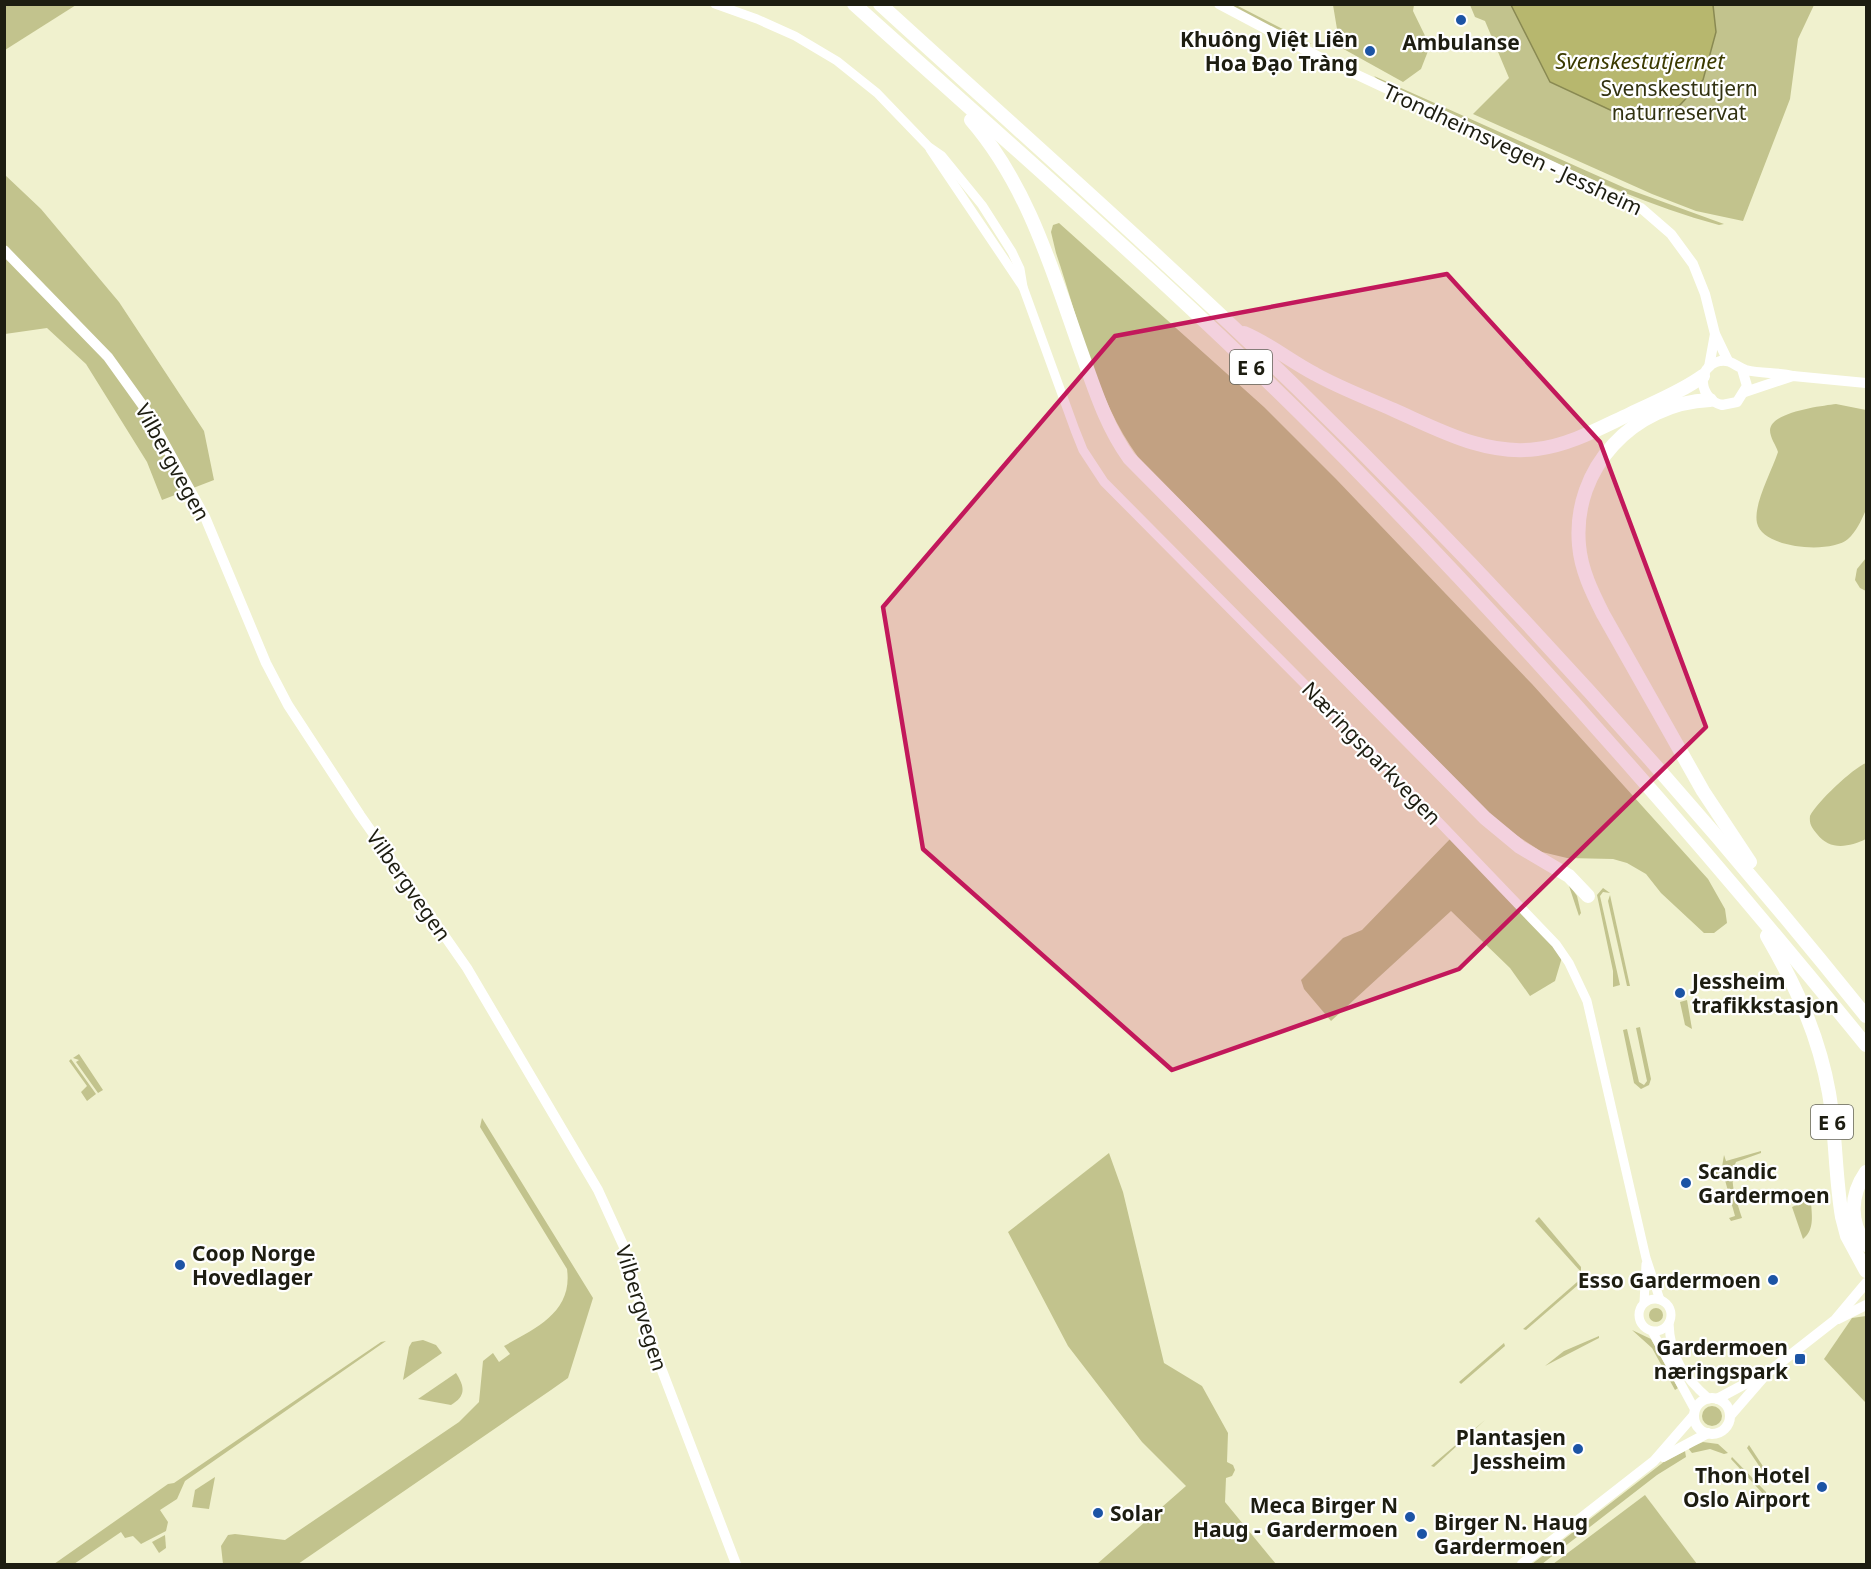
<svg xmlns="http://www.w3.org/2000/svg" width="1871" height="1569" font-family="'Noto Sans',sans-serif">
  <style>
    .green { fill: #c2c38d }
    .water { fill: #b7b76e; stroke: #898952; stroke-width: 1.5 }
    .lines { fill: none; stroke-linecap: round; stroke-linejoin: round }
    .tertiary { stroke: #fff; stroke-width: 9 }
    .secondary { stroke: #fff; stroke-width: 10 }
    .motorway { stroke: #fff; stroke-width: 14 }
    .marked { fill: #c2185b; fill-opacity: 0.2; stroke: #c2185b; stroke-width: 4.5; stroke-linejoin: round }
    .poi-dot { fill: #1c54a5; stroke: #fff; stroke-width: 2 }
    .labels { text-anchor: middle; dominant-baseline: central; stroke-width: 4.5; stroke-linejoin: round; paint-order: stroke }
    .shield { fill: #fff; stroke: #616158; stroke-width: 1.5 }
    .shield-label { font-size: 20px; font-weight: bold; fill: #1d1d11 }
    .poi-label { font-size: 21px; font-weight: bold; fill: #1d1d11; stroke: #fff; text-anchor: end }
    .park-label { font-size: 21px; fill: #323211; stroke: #fff }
    .street-label { font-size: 21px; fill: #1d1d11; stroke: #fff }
    .water-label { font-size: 22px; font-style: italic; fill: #3b3a00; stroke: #fff }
  </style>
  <rect width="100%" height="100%" fill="#f0f1ce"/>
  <g class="green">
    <path d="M 5,4 L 76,4 L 76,5 L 5,50 Z"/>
    <path d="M 1229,5 L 1236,5 L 1312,44 L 1297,40 Z"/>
    <path d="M 1333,5 L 1414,5 L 1413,11 L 1430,46 L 1421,69 L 1403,82 L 1340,47 Z"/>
    <path d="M 1470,5 L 1814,5 L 1798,39 L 1790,99 L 1743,221 L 1696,211 L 1652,194 L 1473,114 L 1509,78 L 1485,21 L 1475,17 Z"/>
    <path d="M 1374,76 L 1625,188 L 1724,224 L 1719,225 C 1626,200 1539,154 1452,115 C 1434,107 1385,89 1374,76 Z"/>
    <path d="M 4,174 L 41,209 L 119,302 L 204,431 L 214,480 L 162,500 L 147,462 L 86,364 L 47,328 L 5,334 Z"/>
    <path d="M 1059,223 L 1264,407 L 1336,479 L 1532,684 L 1708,879 L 1725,909 L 1727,923 L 1714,933 L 1704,933 L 1661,893 L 1646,874 L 1627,863 L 1613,859 L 1567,858 L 1542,852 L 1502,826 L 1138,457 C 1095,397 1079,321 1056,253 L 1051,232 L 1053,225 Z"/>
    <path d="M 1836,404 L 1866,410 C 1867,429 1871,499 1865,512 C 1861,521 1856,532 1848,539 C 1831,554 1763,549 1757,523 C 1753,504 1772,471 1778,452 C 1776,445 1770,438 1770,430 C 1771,412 1821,406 1836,404 Z"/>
    <path d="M 1866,558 L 1866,591 L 1860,588 L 1855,580 L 1857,569 Z"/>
    <path d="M 1866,763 L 1866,839 C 1849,847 1830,851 1817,834 C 1812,828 1809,824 1810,816 C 1816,803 1853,768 1866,763 Z"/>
    <path d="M 1451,838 L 1563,954 L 1555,981 L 1530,996 L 1510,968 L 1451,911 L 1331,1021 L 1304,989 L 1301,980 L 1343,938 L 1362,930 Z"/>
    <path d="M 1568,883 L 1577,896 L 1581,913 L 1579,916 Z"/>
    <path d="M 1603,888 L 1610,893 L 1603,892 L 1600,896 L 1620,985 L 1613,987 L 1613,971 L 1597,895 Z"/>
    <path d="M 1610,895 L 1630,986 L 1627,986 L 1608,901 Z"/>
    <path d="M 1687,1000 L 1692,1029 L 1685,1025 L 1680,1002 Z"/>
    <path d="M 1640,1027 L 1651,1079 L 1649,1085 L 1641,1089 L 1634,1083 L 1623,1030 L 1627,1029 L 1639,1082 L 1644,1085 L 1647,1081 L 1636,1028 Z"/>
    <path d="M 79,1054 L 103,1090 L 98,1093 L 76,1062 L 79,1060 L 73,1058 Z"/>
    <path d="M 71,1059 L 96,1094 L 87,1101 L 81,1092 L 87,1086 L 69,1061 Z"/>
    <path d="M 482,1118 L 593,1298 L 568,1378 L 551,1390 L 298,1564 L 223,1564 L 221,1546 L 228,1535 L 235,1534 L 285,1540 L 459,1422 L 479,1402 L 483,1361 L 493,1353 L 499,1362 L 510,1354 L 504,1346 C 536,1328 573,1312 567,1269 L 480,1127 Z"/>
    <path d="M 1761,1151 L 1761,1153 L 1736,1162 C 1728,1181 1736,1198 1742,1218 L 1731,1221 L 1729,1218 L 1735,1216 L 1723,1173 L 1716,1174 L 1716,1172 L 1722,1167 L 1724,1155 L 1726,1161 Z"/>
    <path d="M 1109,1153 L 1123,1192 L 1164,1363 L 1202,1386 L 1228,1433 L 1227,1462 L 1233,1465 L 1235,1470 L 1232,1476 L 1226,1478 L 1225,1502 L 1276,1564 L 1097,1564 L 1186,1486 L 1142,1442 L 1068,1346 L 1008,1232 Z"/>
    <path d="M 1811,1198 C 1811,1213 1816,1229 1803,1239 L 1792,1207 Z"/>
    <path d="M 1539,1217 L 1581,1267 L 1581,1272 L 1535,1221 Z"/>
    <path d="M 1584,1276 L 1586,1278 L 1526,1330 L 1523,1329 Z"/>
    <circle cx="1656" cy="1315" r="7"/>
    <path d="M 1866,1316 L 1866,1403 L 1824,1359 L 1852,1318 Z"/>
    <path d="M 1632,1330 L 1651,1339 L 1678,1388 L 1675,1390 L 1652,1348 Z"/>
    <path d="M 1599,1336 L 1599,1338 L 1545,1366 L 1564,1351 Z"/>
    <path d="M 423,1340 L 436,1345 L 442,1353 L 403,1380 L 409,1347 L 412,1342 Z"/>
    <path d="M 386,1341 L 185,1481 L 177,1499 L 160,1510 L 168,1522 L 166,1531 L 141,1544 L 133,1536 L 125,1538 L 121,1532 L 74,1564 L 54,1564 L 168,1484 L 174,1483 L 381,1342 Z"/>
    <path d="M 1504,1343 L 1505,1346 L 1461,1384 L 1459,1382 Z"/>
    <path d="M 456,1373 C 465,1387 466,1396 451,1405 L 418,1399 Z"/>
    <circle cx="1712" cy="1416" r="10"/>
    <path d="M 1485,1420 L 1434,1467 L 1431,1466 Z"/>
    <path d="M 1703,1442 L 1718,1444 L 1728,1453 L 1724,1454 L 1710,1449 L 1692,1453 L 1688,1448 Z"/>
    <path d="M 1749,1445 L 1772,1480 L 1768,1479 L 1747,1448 Z"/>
    <path d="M 1685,1451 L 1686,1457 L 1657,1475 L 1542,1564 L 1532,1564 L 1665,1461 Z"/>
    <path d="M 1732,1457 L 1766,1492 L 1765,1496 L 1731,1459 Z"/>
    <path d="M 215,1477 L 209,1509 L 192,1507 L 195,1490 Z"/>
    <path d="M 1645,1495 L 1697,1564 L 1553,1564 Z"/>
    <path d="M 165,1535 L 166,1548 L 159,1553 L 152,1542 Z"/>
  </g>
  <path class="water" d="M 1511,5 L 1713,5 L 1716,32 L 1703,80 L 1679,106 L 1649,118 L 1621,115 L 1550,82 Z"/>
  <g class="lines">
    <g class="tertiary">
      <path d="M 715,4 L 757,19 L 795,36 L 837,61 L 877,93 L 929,147 L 942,156 L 982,205 L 1012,252 L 1020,269 L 1023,287 L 1075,430 L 1083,450 L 1104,482 L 1369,749 L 1556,944 L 1569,963 L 1587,1001 L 1646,1258 L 1660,1300"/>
      <path d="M 930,149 L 1023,287"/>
      <circle cx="1655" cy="1315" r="16"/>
      <path d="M 1644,1303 L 1646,1264"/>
      <path d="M 1669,1323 C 1670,1357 1684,1377 1709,1399"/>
      <path d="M 1652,1331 L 1695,1410"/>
    </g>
    <g class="secondary">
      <path d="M 1219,4 L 1319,57 L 1641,208 L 1671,234 L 1693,264 L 1705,294 L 1715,334 L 1728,361"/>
      <path d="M 4,250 L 108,357 L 146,410 L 205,517 L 266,663 L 288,705 L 360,815 L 467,968 L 598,1190 L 624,1247 L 653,1347 L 736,1564"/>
      <path d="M 1709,367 L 1715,334"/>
      <path d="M 1742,369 L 1747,386 L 1737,402 L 1722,405 C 1700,400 1694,367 1720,361 C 1731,359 1736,367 1746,370 C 1762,374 1777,372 1793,376"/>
      <path d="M 1745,392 L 1793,376 L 1866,383"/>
      <path d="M 1838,1319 L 1866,1305"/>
      <circle cx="1712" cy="1416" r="18"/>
      <path d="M 1717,1399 L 1771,1370 L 1835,1320 L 1866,1283"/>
      <path d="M 1730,1416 L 1763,1378"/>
      <path d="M 1663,1457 L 1708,1433"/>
      <path d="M 1522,1564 L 1654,1461 L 1694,1415"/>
    </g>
    <g class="motorway">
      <path d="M 854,4 C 1028,161 1206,314 1368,482 C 1543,662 1708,851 1866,1045"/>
      <path d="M 880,4 C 1020,132 1162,257 1298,389 C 1500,586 1690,797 1866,1016"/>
      <path d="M 971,120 C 1029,187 1053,273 1082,354 C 1095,390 1106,426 1129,458 L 1485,818 L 1520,847 L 1569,876 L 1588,896"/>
      <path d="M 1244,333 C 1270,344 1290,361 1315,374 C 1340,388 1367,398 1394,410 C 1439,430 1486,456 1537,449 C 1570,445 1600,428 1630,414 C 1655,402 1681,392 1703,376"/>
      <path d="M 1710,400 C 1634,403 1572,468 1579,545 C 1581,570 1592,592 1603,614 L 1703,791 L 1750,862"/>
      <path d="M 1767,936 C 1796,986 1819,1036 1829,1093 C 1836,1134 1835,1176 1842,1217 L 1847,1236 L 1866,1271"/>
      <path d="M 1866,1172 C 1850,1195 1849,1222 1866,1245"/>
    </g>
  </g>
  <path class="marked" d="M 1447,274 L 1600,442 L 1706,727 L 1459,969 L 1172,1070 L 923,849 L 883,607 L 1115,336 Z"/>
  <g class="poi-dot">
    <circle cx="1461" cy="20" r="6"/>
    <circle cx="1370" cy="51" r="6"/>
    <circle cx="1680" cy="993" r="6"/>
    <circle cx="1686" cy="1183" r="6"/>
    <circle cx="180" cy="1265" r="6"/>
    <circle cx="1773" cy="1280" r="6"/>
    <rect x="1794" y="1353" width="12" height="12" rx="3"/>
    <circle cx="1578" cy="1449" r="6"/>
    <circle cx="1822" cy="1487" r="6"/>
    <circle cx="1098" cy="1513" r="6"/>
    <circle cx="1410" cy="1517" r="6"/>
    <circle cx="1422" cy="1534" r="6"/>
  </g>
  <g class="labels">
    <g class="shield">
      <rect x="1230" y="350" width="42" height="34" rx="4.5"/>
      <rect x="1811" y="1105" width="42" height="34" rx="4.5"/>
    </g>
    <g class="shield-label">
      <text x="1251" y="367">E 6</text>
      <text x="1832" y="1122">E 6</text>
    </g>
    <g class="poi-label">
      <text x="1358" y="39">Khuông Việt Liên<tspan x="1358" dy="24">Hoa Đạo Tràng</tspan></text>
      <text x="1461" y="42" text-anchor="middle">Ambulanse</text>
      <text x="1692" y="981" text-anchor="start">Jessheim<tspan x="1692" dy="24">trafikkstasjon</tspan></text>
      <text x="1698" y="1171" text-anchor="start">Scandic<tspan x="1698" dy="24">Gardermoen</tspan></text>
      <text x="192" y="1253" text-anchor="start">Coop Norge<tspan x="192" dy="24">Hovedlager</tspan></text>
      <text x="1761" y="1280">Esso Gardermoen</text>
      <text x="1788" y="1347">Gardermoen<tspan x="1788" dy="24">næringspark</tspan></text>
      <text x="1566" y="1437">Plantasjen<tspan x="1566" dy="24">Jessheim</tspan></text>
      <text x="1810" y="1475">Thon Hotel<tspan x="1810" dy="24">Oslo Airport</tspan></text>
      <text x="1398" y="1505">Meca Birger N<tspan x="1398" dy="24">Haug - Gardermoen</tspan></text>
      <text x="1110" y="1513" text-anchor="start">Solar</text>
      <text x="1434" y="1522" text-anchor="start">Birger N. Haug<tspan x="1434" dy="24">Gardermoen</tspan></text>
    </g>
    <g class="park-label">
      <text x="1679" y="88">Svenskestutjern<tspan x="1679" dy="24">naturreservat</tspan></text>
    </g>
    <g class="street-label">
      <text transform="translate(1513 149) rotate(25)">Trondheimsvegen - Jessheim</text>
      <text transform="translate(173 462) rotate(61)">Vilbergvegen</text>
      <text transform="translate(1372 753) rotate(46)">Næringsparkvegen</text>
      <text transform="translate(409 885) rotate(55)">Vilbergvegen</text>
      <text transform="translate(642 1308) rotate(73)">Vilbergvegen</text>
    </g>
    <g class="water-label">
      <text x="1640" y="60">Svenskestutjernet</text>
    </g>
  </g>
  <rect width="1871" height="1569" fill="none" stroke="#1d1d11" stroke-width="12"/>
</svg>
